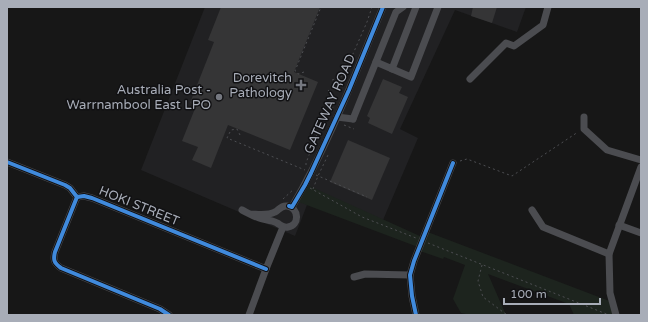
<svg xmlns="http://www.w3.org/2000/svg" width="648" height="322" font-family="'Varela Round',sans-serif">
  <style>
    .built { fill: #212123 }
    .green { fill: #1d241e }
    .building { fill: #353536 }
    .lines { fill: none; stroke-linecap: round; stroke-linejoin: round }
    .path { stroke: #4d4e52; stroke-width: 1; stroke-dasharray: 2 3; stroke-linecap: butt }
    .minor { stroke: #4b4c50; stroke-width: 7 }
    .cycleway-casing { stroke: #111113; stroke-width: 6 }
    .cycleway { stroke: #408adc; stroke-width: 4 }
    .poi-dot { fill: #757880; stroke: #111113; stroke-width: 1.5 }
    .labels { text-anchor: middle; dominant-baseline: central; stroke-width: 3; stroke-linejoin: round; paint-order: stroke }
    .poi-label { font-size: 13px; fill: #a8adb8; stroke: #111113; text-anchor: end }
    .street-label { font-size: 13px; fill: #a8adb8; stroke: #111113 }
  </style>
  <rect width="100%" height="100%" fill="#171717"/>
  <path class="built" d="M 205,7 L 526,7 L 517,32 L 455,10 L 400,129 L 418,138 L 383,220 L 312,192 L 295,236 L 141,170 Z"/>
  <path class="green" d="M 305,184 L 422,237 L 425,231 L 612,302 L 616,315 L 574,315 L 569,304 L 488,274 L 506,315 L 471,315 L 461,313 L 453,299 L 465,265 L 444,257 L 443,259 L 417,250 L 418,247 L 296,201 Z"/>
  <g class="building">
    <path d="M 221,7 L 320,7 L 294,72 L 318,82 L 290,150 L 228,125 L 211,168 L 192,160 L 198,147 L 182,141 L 196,106 L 190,103 L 214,42 L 208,40 Z"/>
    <path d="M 473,7 L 497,7 L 492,23 L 471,16 Z"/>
    <path d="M 383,79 L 402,87 L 399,93 L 408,97 L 392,134 L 368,123 L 370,118 L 367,116 Z"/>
    <path d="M 348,140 L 390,158 L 372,200 L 330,182 Z"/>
  </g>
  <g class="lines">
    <g class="path">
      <path d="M 304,72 L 298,74 L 295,71 L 321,7"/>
      <path d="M 332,80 L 340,78 L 345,72 L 367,22 L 372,7"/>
      <path d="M 183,86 L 195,90"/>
      <path d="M 328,90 C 337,98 335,102 331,112"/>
      <path d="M 344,125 L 354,129"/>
      <path d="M 240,135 L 237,129 L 231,130 L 227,138 L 305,170"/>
      <path d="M 460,161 L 467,159 L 512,176 L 578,132"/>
      <path d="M 306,165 L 306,163 L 317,134 L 324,128"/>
      <path d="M 316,175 L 367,197"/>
      <path d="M 310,188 L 362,217 L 416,238"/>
      <path d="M 313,189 L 318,176 L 328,155"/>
      <path d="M 283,199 L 294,189"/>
      <path d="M 428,243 L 609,315"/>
      <path d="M 482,265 L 478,281 L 483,297 L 507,315"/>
    </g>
    <g class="minor">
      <path d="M 376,62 L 411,77 L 438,7"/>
      <path d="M 392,69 L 416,7"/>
      <path d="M 470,79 L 506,43 L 514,46 L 543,25 L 548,7"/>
      <path d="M 337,117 L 353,119"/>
      <path d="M 584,117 L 584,129 L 607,150 L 641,160"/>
      <path d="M 353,119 L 396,12 L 403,7"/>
      <path d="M 7,162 L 65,185 L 70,188 L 77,197 L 84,196 L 92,198 L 266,269"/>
      <path d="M 77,197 L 55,252 C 53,260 54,263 61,268 L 160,309 L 169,315"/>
      <path d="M 292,207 C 329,144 355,74 383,7"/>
      <path d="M 242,210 C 248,213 253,216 259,218 C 265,220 272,220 277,223 C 281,225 283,228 288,227 C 300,225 299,208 287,206 C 281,205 279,210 275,212 C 268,216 257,214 250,214"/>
      <path d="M 532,210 L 543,227 L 609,254"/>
      <path d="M 619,225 L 641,233"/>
      <path d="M 354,277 L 365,274 L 410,275"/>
      <path d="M 249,315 L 266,269 L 283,227"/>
      <path d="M 416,315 L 412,296 L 410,275 L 414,261 L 453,163"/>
      <path d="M 616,315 L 610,293 L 609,254 L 641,167"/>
    </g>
    <g class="cycleway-casing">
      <g id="cycleway">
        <path d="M 7,162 L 65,185 L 70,188 L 77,197 L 84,196 L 92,198 L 266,269"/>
        <path d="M 77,197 L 55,252 C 53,260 54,263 61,268 L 160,309 L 169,315"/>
        <path d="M 289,206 L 292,207 L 305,185 L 311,173 L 349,90 L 383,7"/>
        <path d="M 416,315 L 412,296 L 410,275 L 414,261 L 453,163"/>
      </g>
    </g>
    <use href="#cycleway" class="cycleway"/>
  </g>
  <g class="poi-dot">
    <path d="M299 79h4v4h4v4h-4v4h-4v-4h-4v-4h4z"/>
    <circle cx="219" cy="97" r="4"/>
  </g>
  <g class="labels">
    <g class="poi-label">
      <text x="292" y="78">Dorevitch<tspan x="292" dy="15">Pathology</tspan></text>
      <text x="211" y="90">Australia Post -<tspan x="211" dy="15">Warrnambool East LPO</tspan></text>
    </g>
    <g class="street-label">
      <text transform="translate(330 104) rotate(-66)">GATEWAY ROAD</text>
      <text transform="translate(139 206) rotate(22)">HOKI STREET</text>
    </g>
  </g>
  <rect width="648" height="322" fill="none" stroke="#a8adb8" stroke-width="16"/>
  <path d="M504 298v6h96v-6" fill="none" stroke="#a8adb8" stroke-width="2"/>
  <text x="510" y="298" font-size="12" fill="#a8adb8" stroke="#111113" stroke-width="3" paint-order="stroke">100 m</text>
</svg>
